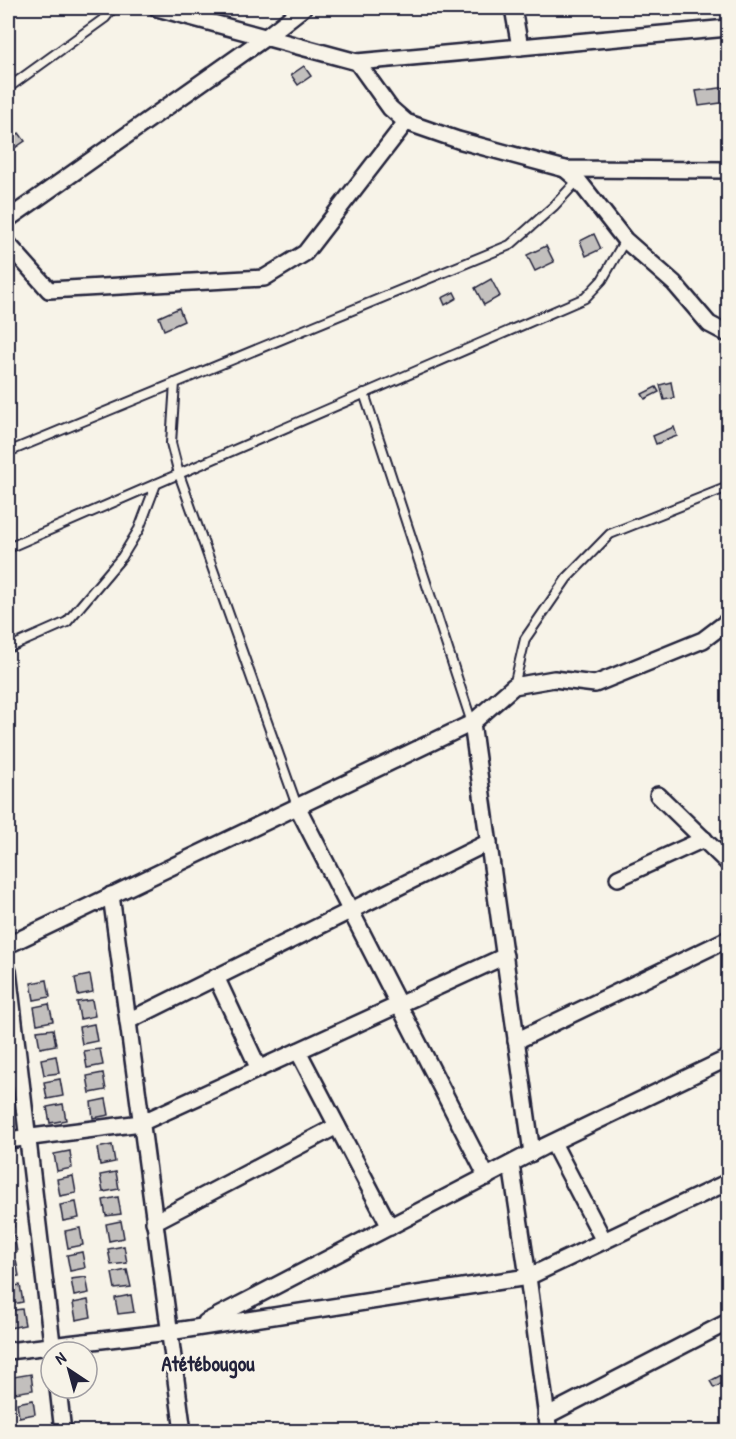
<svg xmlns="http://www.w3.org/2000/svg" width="736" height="1439" font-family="'Patrick Hand',sans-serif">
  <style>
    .building { fill: #c2bfbd; stroke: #22223b; stroke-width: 1.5 }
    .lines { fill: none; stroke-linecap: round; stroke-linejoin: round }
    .lane-casing { stroke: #22223b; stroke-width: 12 }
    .street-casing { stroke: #22223b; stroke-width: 20 }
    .lane { stroke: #f7f3e8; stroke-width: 8 }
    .street { stroke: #f7f3e8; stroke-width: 15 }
    .labels { text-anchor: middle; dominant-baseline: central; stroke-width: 5; stroke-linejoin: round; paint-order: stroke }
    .quarter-label { font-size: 21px; font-weight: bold; fill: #22223b; stroke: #f7f3e8 }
  </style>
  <rect width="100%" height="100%" fill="#f7f3e8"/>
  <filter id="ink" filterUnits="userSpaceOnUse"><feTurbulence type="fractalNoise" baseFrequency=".0167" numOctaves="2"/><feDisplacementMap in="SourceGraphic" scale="12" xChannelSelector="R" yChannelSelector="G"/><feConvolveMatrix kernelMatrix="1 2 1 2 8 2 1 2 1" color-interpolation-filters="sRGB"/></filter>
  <g filter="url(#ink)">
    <g class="building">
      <path d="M 304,66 L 311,76 L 298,85 L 291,75 Z"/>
      <path d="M 728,87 L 728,102 L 699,106 L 696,91 Z"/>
      <path d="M 19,133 L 25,141 L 12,150 L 8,142 Z"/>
      <path d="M 594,234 L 601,249 L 586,256 L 580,241 Z"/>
      <path d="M 546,246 L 554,262 L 535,271 L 527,255 Z"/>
      <path d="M 491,279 L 500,296 L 484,305 L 475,288 Z"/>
      <path d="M 454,292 L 457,298 L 445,305 L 442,298 Z"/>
      <path d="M 179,308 L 184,321 L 164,330 L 159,317 Z"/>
      <path d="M 671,382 L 674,398 L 664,400 L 660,385 Z"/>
      <path d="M 656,387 L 659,392 L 645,399 L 642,394 Z"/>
      <path d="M 674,427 L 677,436 L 656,444 L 653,436 Z"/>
      <path d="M 90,975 L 93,992 L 78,995 L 75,978 Z"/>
      <path d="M 47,980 L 50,997 L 34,1000 L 31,983 Z"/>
      <path d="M 92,1000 L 95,1016 L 80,1019 L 77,1002 Z"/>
      <path d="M 49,1004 L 53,1021 L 37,1024 L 34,1007 Z"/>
      <path d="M 94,1024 L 97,1041 L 82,1044 L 79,1027 Z"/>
      <path d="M 53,1029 L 56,1045 L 40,1048 L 37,1031 Z"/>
      <path d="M 100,1049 L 103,1065 L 87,1068 L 84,1051 Z"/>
      <path d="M 56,1056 L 59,1073 L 44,1075 L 41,1059 Z"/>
      <path d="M 103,1073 L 106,1090 L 90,1093 L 87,1076 Z"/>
      <path d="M 60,1079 L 63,1096 L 47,1099 L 44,1082 Z"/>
      <path d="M 106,1099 L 109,1115 L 93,1118 L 91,1102 Z"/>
      <path d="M 63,1104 L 66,1120 L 50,1123 L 47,1107 Z"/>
      <path d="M 112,1145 L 115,1162 L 100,1165 L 97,1148 Z"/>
      <path d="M 70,1151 L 72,1168 L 57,1171 L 54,1154 Z"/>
      <path d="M 116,1172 L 119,1189 L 103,1192 L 100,1175 Z"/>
      <path d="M 73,1176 L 76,1193 L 60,1196 L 57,1179 Z"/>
      <path d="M 118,1197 L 121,1214 L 106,1216 L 103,1200 Z"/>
      <path d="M 76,1202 L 79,1218 L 63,1221 L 60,1205 Z"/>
      <path d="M 11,1210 L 14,1227 L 8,1228 L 8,1211 Z"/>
      <path d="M 121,1221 L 124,1238 L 109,1241 L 106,1224 Z"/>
      <path d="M 80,1228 L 83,1245 L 68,1248 L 65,1231 Z"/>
      <path d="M 14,1235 L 17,1252 L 8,1253 L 8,1236 Z"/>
      <path d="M 124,1246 L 127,1263 L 111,1265 L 108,1249 Z"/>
      <path d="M 82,1252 L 85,1268 L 70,1271 L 67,1255 Z"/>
      <path d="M 16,1260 L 19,1276 L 8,1278 L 8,1261 Z"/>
      <path d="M 127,1270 L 131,1287 L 115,1289 L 112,1273 Z"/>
      <path d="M 86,1277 L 89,1293 L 74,1296 L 71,1279 Z"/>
      <path d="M 20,1285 L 23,1302 L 8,1305 L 8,1287 Z"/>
      <path d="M 131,1295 L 134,1312 L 118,1314 L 115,1298 Z"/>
      <path d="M 88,1300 L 91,1317 L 76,1320 L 73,1303 Z"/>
      <path d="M 22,1309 L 25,1325 L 9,1328 L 8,1311 Z"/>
      <path d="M 725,1373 L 728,1380 L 714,1388 L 710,1381 Z"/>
      <path d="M 31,1374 L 33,1390 L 15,1393 L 13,1377 Z"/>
      <path d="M 33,1400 L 35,1414 L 19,1417 L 17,1403 Z"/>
      <path d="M 35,1424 L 36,1432 L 20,1432 L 19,1426 Z"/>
    </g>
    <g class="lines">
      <g class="lane-casing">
        <g id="lane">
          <path d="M 8,88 L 105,18 L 113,8"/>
          <path d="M 175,383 L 171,443 L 179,474 L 297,806"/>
          <path d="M 364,393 L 472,723"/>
          <path d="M 8,452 L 510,245 L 554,206 L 578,180"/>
          <path d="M 8,548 L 585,298 L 602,280 L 625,240"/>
          <path d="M 8,648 L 67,622 L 122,557 L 139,529 L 156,484"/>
          <path d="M 514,686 L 525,639 L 567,578 L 610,534 L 728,487"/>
        </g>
      </g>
      <g class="street-casing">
        <g id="street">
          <path d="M 157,8 L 357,62 L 728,28"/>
          <path d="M 513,8 L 520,47"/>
          <path d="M 357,62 L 390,108 L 406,122 L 458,140 L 565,169 L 728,170"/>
          <path d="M 565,169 L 578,180 L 625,240 L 674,283 L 709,324 L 728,334"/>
          <path d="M 8,219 L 266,37 L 303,8"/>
          <path d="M 8,244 L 49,290 L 264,278 L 305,253 L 406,122"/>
          <path d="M 472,723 L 532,1153"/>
          <path d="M 658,795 L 728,863"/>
          <path d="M 297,806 L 487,1177"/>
          <path d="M 618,878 L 704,839"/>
          <path d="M 111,895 L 183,1432"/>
          <path d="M 8,945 L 472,723 L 514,686 L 554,679 L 595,684 L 703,640 L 728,621"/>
          <path d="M 8,971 L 53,1352"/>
          <path d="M 216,977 L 259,1069"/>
          <path d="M 128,1021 L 489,842"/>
          <path d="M 516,1041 L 728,939"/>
          <path d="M 298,1051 L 390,1227"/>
          <path d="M 8,1140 L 141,1123 L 505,956"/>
          <path d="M 553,1143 L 604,1241"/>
          <path d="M 511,1164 L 528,1277 L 549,1432"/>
          <path d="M 154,1222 L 337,1126"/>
          <path d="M 206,1322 L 543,1147 L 728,1058"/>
          <path d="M 8,1351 L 169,1332 L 528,1277 L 728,1182"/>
          <path d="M 58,1388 L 63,1432"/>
          <path d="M 546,1416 L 728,1322"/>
        </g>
      </g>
      <use href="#lane" class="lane"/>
      <use href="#street" class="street"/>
    </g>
  </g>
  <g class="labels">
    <g class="quarter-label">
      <text x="208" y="1363">Atétébougou</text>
    </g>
  </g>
  <rect width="736" height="1439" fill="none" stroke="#f7f3e8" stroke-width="30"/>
  <rect x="15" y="15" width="706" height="1409" fill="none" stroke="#22223b" stroke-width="2" filter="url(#ink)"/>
  <g transform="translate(69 1370) rotate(324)"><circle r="28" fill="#f7f3e8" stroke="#a29fa3" stroke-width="1.5"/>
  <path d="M0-4.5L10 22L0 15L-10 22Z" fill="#22223b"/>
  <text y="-9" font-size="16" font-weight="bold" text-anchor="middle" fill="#22223b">N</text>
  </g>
</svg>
